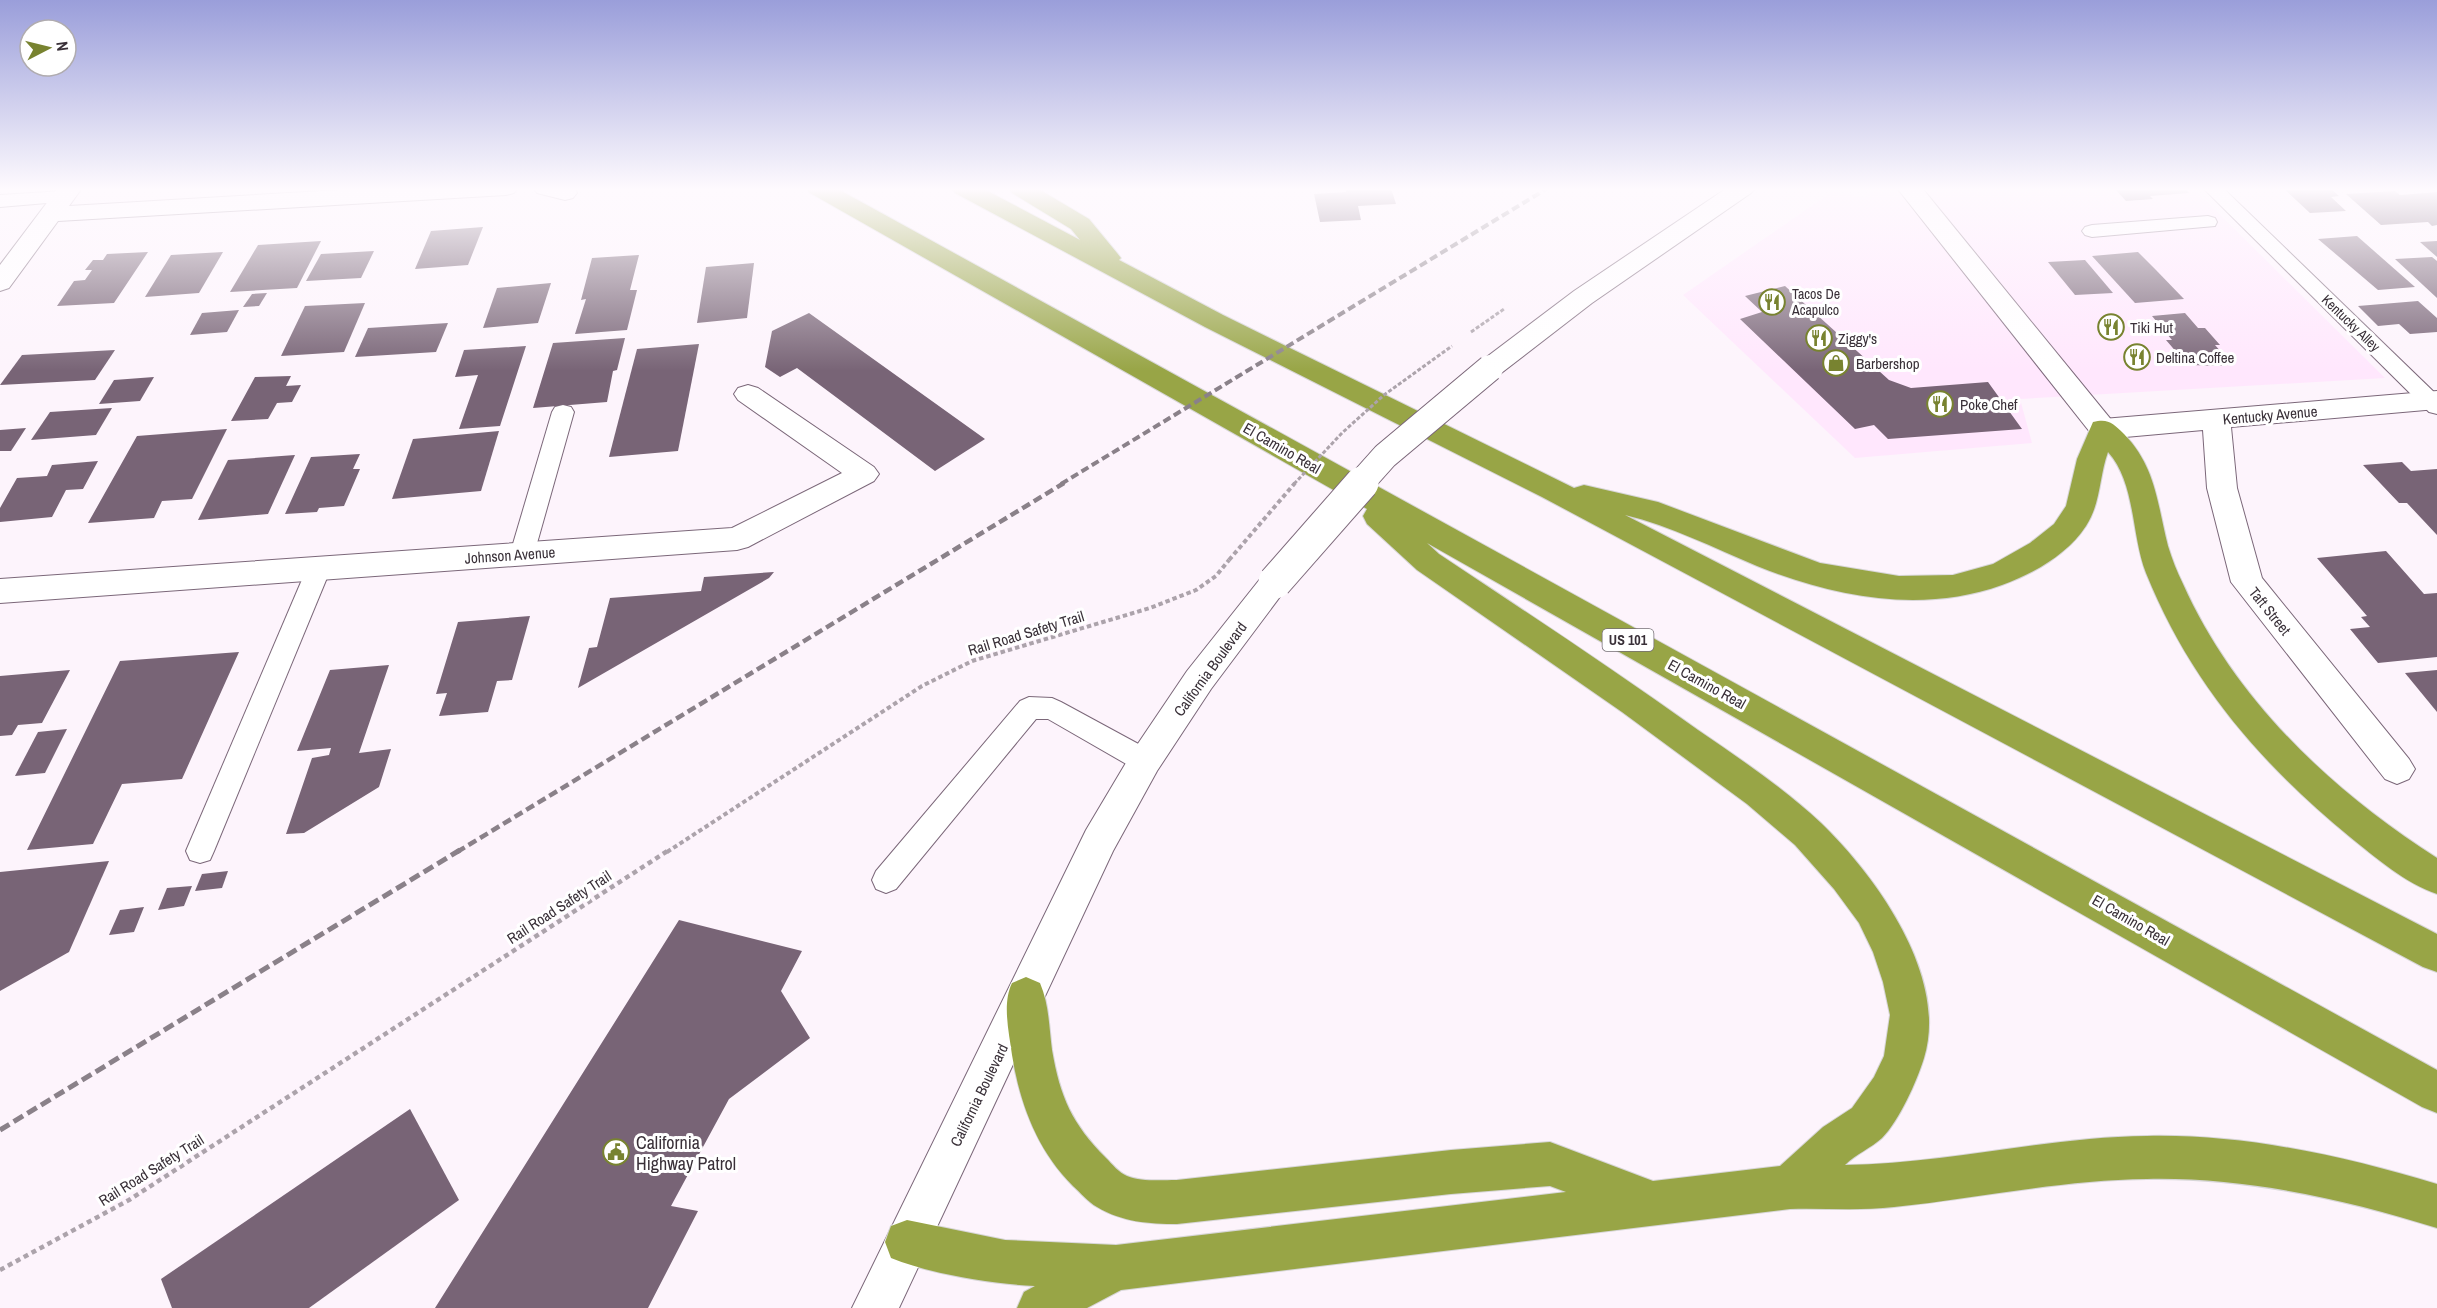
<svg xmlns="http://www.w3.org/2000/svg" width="2437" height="1308" font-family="'Archivo Narrow',sans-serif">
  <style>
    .built { fill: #ffe7fd }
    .building { fill: #786476 }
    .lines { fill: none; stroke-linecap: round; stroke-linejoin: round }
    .service-casing { stroke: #7b6779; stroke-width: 2 }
    .minor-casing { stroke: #7b6779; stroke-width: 2 }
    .tertiary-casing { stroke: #7b6779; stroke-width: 2 }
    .motorway-casing { stroke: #d7d6d7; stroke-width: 2 }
    .path-far2 { stroke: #aca3ab; stroke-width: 3; stroke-dasharray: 4 2; stroke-linecap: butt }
    .path-far1 { stroke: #aca3ab; stroke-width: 4; stroke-dasharray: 4.5 3; stroke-linecap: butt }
    .path { stroke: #aca3ab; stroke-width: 4.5; stroke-dasharray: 5 4; stroke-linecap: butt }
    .service { fill: #fff; fill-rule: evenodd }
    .minor { fill: #fff; fill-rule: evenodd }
    .tertiary { fill: #fff; fill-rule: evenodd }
    .motorway { fill: #98a546; fill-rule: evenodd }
    .rail-far2 { stroke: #8a8189; stroke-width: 4; stroke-dasharray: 8 4; stroke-linecap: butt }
    .rail-far1 { stroke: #8a8189; stroke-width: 4.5; stroke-dasharray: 9 4.5; stroke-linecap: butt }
    .rail { stroke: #8a8189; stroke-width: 5; stroke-dasharray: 11 5; stroke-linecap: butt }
    .tertiary-bridge-far1-casing { stroke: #7b6779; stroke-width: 28; stroke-linecap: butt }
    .tertiary-bridge-casing { stroke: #7b6779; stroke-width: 35; stroke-linecap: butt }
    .path-bridge-far1 { stroke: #aca3ab; stroke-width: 3; stroke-dasharray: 4 2; stroke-linecap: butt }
    .path-bridge { stroke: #aca3ab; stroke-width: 4; stroke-dasharray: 4.5 3; stroke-linecap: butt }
    .tertiary-bridge-far1 { stroke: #fff; stroke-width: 26 }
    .tertiary-bridge { stroke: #fff; stroke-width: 33 }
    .labels { text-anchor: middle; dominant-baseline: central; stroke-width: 6; stroke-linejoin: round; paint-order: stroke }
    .far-poi-label { font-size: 14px; fill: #393038; stroke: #fff; text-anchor: start }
    .far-street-label { font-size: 14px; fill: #393038; stroke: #fff }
    .shield { fill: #fff; stroke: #746e74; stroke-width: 1.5 }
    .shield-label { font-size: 14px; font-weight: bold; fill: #393038 }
    .poi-label { font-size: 15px; fill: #393038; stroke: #fff; text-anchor: start }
    .street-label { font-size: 15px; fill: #393038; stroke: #fff }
    .near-poi-label { font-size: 18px; fill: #393038; stroke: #fff; text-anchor: start }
  </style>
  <rect width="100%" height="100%" fill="#fdf4fc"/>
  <path class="built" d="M 1877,188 L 2193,188 L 2385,378 L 2020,399 L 2032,443 L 1855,458 L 1683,295 L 1833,191 L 1865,198 Z"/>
  <g class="building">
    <path d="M 1345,188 L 1391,188 L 1396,204 L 1358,206 L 1361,220 L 1320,222 L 1314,194 L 1346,192 Z"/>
    <path d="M 2114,188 L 2185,188 L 2189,193 L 2150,196 L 2153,199 L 2126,201 Z"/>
    <path d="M 2283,188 L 2330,188 L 2339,196 L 2331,197 L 2346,211 L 2310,213 Z"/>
    <path d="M 2395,191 L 2400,195 L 2437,192 L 2437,225 L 2432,226 L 2428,222 L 2381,225 L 2346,194 Z"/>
    <path d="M 483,227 L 468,265 L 415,269 L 431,231 Z"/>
    <path d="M 2357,236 L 2415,287 L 2378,290 L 2318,239 Z"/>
    <path d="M 321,241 L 297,288 L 230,292 L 258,245 Z"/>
    <path d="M 2437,241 L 2437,257 L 2420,242 Z"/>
    <path d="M 374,251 L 361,278 L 306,281 L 321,254 Z"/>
    <path d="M 148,252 L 114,303 L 57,306 L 74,281 L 85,280 L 92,270 L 85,270 L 93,260 L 103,260 L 107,254 Z"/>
    <path d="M 223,252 L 199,293 L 145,297 L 171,255 Z"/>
    <path d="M 2138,252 L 2155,269 L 2184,299 L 2135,303 L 2092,256 Z"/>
    <path d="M 639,255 L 630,290 L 637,290 L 627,330 L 575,334 L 586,299 L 581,300 L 592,258 Z"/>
    <path d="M 2432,257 L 2437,261 L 2437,298 L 2395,259 Z"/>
    <path d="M 2085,260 L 2113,293 L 2075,295 L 2048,262 Z"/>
    <path d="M 754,263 L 747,318 L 697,323 L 706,267 Z"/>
    <path d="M 551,283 L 538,323 L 483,328 L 497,288 Z"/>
    <path d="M 1785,286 L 1889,380 L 1911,388 L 1988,382 L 2022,429 L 1888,439 L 1874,425 L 1855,429 L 1740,319 L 1762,312 L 1745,296 Z"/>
    <path d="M 267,293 L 259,306 L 243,307 L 252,294 Z"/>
    <path d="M 2418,301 L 2437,318 L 2437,332 L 2410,334 L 2399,324 L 2378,326 L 2358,306 Z"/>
    <path d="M 365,303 L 344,352 L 281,356 L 305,306 Z"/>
    <path d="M 239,310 L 227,332 L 190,335 L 202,313 Z"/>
    <path d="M 809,313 L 985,439 L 935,471 L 797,368 L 780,377 L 765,367 L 772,331 Z"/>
    <path d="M 2185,313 L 2198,328 L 2205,328 L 2220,345 L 2215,345 L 2230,362 L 2219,362 L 2222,366 L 2192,365 L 2183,354 L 2178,354 L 2166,340 L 2172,340 L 2152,316 Z"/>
    <path d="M 448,323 L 436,352 L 355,357 L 368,328 Z"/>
    <path d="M 625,338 L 617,370 L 613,371 L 607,402 L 533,408 L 553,343 Z"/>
    <path d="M 699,344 L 678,451 L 609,457 L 637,349 Z"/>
    <path d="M 526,346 L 500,426 L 459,429 L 478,375 L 455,377 L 464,350 Z"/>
    <path d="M 115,350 L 95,380 L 0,385 L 22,355 Z"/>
    <path d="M 291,376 L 286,386 L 301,385 L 292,402 L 277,403 L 268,419 L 231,421 L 255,377 Z"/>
    <path d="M 154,377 L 140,401 L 99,404 L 114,380 Z"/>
    <path d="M 112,408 L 96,435 L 31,440 L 50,412 Z"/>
    <path d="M 26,428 L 11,451 L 0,451 L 0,430 Z"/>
    <path d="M 227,429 L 192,499 L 162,501 L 154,518 L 88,523 L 137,436 Z"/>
    <path d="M 499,431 L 481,491 L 392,499 L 413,439 Z"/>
    <path d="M 360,454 L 353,469 L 360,469 L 344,506 L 319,508 L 317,512 L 285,514 L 311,457 Z"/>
    <path d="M 295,455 L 268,514 L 198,520 L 228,460 Z"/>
    <path d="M 98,461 L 83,489 L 66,490 L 52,517 L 0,522 L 0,508 L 17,478 L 47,476 L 52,465 Z"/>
    <path d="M 2402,462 L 2411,471 L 2437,469 L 2437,535 L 2407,503 L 2399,503 L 2363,465 Z"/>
    <path d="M 2386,551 L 2424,594 L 2437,593 L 2437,657 L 2378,663 L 2350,629 L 2370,627 L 2361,617 L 2367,616 L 2317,558 Z"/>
    <path d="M 774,572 L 769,578 L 578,688 L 589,648 L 597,647 L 610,598 L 701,591 L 704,577 Z"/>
    <path d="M 530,616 L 512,680 L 497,681 L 488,712 L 439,716 L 447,693 L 436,694 L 458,622 Z"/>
    <path d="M 239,652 L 182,779 L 122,784 L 93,844 L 27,850 L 120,661 Z"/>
    <path d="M 389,665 L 359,753 L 391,749 L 379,787 L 304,833 L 286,834 L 312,758 L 329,755 L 331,748 L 297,751 L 330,670 Z"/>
    <path d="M 70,670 L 42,723 L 18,725 L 12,735 L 0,736 L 0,676 Z"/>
    <path d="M 2437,670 L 2437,712 L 2405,673 Z"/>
    <path d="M 67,729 L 45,773 L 15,776 L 38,732 Z"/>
    <path d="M 109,861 L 69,952 L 0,991 L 0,872 Z"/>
    <path d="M 228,871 L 222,888 L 195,891 L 202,874 Z"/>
    <path d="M 192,886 L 184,906 L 158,910 L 167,888 Z"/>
    <path d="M 144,907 L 134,932 L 109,935 L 120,910 Z"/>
    <path d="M 679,920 L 802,951 L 781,991 L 810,1038 L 729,1099 L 671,1206 L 698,1211 L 648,1308 L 435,1308 Z"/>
    <path d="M 410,1109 L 459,1200 L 309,1308 L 172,1308 L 161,1279 Z"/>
  </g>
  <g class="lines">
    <g class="service-casing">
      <g id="service">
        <path d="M 2203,188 L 2223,188 L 2437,395 L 2437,414 L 2429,412 Z"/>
        <path d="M 63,191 L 70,193 L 72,197 L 70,201 L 0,207 L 0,195 Z"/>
        <path d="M 2208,216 L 2215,218 L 2217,222 L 2215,226 L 2092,237 L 2085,235 L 2082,231 L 2085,227 L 2092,225 Z"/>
        <path d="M 563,405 L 571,407 L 574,412 L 534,554 L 530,560 L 522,563 L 514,560 L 510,554 L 552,412 L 555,407 Z"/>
        <path d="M 319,559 L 328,562 L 331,568 L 214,851 L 210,860 L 200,863 L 190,860 L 186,851 L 307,568 L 310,562 Z"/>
        <path d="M 1029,697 L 1052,698 L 1061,702 L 1155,753 L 1159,761 L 1155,769 L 1145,772 L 1135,769 L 1048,719 L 1036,719 L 896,889 L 886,893 L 876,889 L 872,880 L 876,871 L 1020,701 Z"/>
      </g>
    </g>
    <g class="minor-casing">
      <g id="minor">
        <path d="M 58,188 L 82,188 L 69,206 L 374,188 L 518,188 L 514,193 L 506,195 L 58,221 L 9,288 L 0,291 L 0,265 Z"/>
        <path d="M 533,188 L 574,188 L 577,193 L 573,198 L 565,200 L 537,193 Z"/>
        <path d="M 748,385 L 758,388 L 874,467 L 879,474 L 874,481 L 748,547 L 737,550 L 0,603 L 0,579 L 732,528 L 842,473 L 738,400 L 734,394 L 738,388 Z"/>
        <path d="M 2437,391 L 2437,409 L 2231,427 L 2237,488 L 2262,578 L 2409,759 L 2415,769 L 2409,779 L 2397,784 L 2385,779 L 2231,582 L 2207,488 L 2203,430 L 2103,439 L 2093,436 L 2089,429 L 2093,422 L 2103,419 Z"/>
      </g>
    </g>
    <g class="tertiary-casing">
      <g id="tertiary">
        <path d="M 1727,188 L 1755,188 L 1751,193 L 1592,303 L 1500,374 L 1490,377 L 1480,374 L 1476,368 L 1480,362 L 1574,291 Z"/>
        <path d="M 1897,188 L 1922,188 L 2113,422 L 2117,429 L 2113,436 L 2103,439 L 2093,436 Z"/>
        <path d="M 1275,570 L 1286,574 L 1291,582 L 1211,689 L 1157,771 L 1113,851 L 899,1308 L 852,1308 L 1086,830 L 1133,751 L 1187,671 L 1264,574 Z"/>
      </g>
    </g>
    <g class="motorway-casing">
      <g id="motorway">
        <path d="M 806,188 L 836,188 L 2437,1070 L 2437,1113 L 2422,1107 L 1427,543 L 1439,554 C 1526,612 1613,669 1698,730 C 1740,759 1784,788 1821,823 C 1876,876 1949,977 1924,1058 C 1917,1081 1899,1121 1882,1138 C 1871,1148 1856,1154 1845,1165 C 1946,1164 2046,1137 2147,1136 C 2245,1134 2344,1156 2437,1184 L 2437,1228 C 2344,1199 2245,1177 2147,1179 C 2062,1180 1979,1198 1894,1207 C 1860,1211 1824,1208 1790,1209 L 1121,1290 L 1087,1308 L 1017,1308 L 1024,1292 L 1035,1286 C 992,1284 931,1274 891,1258 L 885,1242 L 891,1226 L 907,1220 L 1005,1240 L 1116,1245 L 1566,1192 L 1550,1186 L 1451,1194 L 1177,1224 C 1149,1224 1122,1222 1097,1207 C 1088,1202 1081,1193 1073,1186 C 1037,1150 1020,1104 1012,1055 C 1009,1032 1002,1004 1012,983 L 1026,977 L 1040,983 C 1049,1004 1049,1027 1052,1050 C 1060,1097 1072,1124 1106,1158 C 1112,1164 1119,1173 1127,1176 C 1142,1182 1161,1180 1177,1180 L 1451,1150 L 1550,1142 L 1653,1181 L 1780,1166 L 1823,1127 L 1852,1108 L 1874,1077 L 1884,1056 L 1890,1015 L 1883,982 L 1873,952 L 1859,923 L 1834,889 L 1795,845 L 1747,804 L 1622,712 L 1417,570 L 1367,524 L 1363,516 L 1367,509 L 810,193 Z"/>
        <path d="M 951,188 L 982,188 L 1080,240 L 1071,229 L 1012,193 L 1008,188 L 1037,188 L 1089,219 L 1117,253 L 1121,258 L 1119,260 L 1223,315 L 1574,488 L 1584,485 L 1597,488 L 1658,502 L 1820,563 L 1899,576 L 1953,575 L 1993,564 L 2030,543 L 2054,524 L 2066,506 L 2077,459 L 2093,422 C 2108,418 2113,423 2124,434 C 2156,467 2157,503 2168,546 C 2172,559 2177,572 2183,584 C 2235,700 2331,790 2437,858 L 2437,894 C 2405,883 2376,858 2350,837 C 2260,763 2190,682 2146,573 C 2131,535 2136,483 2108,452 C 2099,477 2101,503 2086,526 C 2068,554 2033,574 2002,585 C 1921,614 1834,597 1757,566 C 1714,548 1671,526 1625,515 L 2437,934 L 2437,972 L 2423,967 L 1542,497 L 1205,327 L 955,193 Z"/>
      </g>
    </g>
    <path class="path-far2" d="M 1471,332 L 1504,309"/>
    <path class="path-far1" d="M 667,852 L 922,686 L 972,661 L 1150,608 L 1196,590 L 1216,576 L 1229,560"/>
    <path class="path" d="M 0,1270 L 129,1200 L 669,850"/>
    <use href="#service" class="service"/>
    <use href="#minor" class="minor"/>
    <use href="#tertiary" class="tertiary"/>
    <use href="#motorway" class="motorway"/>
    <path class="rail-far2" d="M 1061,484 L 1548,188"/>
    <path class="rail-far1" d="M 457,852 L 1064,483"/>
    <path class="rail" d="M 0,1130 L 460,850"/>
    <g class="tertiary-bridge-far1-casing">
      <path id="tertiary-bridge-far1" d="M 1360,484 L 1385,456 L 1490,368"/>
    </g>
    <g class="tertiary-bridge-casing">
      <path id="tertiary-bridge" d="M 1275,582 L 1362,483"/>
    </g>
    <path class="path-bridge-far1" d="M 1294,484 L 1342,433 L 1384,395 L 1452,346"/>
    <path class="path-bridge" d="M 1229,560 L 1295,483"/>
    <use href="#tertiary-bridge-far1" class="tertiary-bridge-far1"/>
    <use href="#tertiary-bridge" class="tertiary-bridge"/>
  </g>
  <linearGradient id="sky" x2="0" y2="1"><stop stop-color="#9a9eda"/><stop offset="0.51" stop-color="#fefafe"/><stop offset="1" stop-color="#fefafe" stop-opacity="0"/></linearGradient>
  <rect width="2437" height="371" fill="url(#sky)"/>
  <defs>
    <g id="restaurant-ring" transform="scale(1.35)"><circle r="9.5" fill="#fff" stroke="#788330" stroke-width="1.5"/><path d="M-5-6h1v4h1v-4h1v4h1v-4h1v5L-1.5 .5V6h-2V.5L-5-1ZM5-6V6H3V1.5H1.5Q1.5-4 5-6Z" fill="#788330"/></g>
    <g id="shop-ring" transform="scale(1.35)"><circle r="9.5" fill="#fff" stroke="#788330" stroke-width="1.5"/><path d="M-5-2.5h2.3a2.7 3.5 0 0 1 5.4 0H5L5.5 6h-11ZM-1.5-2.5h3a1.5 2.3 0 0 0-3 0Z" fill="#788330"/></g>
    <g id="civic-ring" transform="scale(1.35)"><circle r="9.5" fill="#fff" stroke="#788330" stroke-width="1.5"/><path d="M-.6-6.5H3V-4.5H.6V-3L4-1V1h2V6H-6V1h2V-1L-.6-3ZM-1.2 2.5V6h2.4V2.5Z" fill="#788330"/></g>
  </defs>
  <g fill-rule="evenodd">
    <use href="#restaurant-ring" x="1772" y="302"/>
    <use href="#restaurant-ring" x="2111" y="327"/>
    <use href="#restaurant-ring" x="1819" y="338"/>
    <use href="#restaurant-ring" x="2137" y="357"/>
    <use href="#shop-ring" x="1836" y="363"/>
    <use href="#restaurant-ring" x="1940" y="404"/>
    <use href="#civic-ring" x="616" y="1152"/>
  </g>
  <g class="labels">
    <g class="far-poi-label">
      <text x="1792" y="294">Tacos De<tspan x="1792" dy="16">Acapulco</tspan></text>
    </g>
    <g class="far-street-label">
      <text transform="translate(2351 323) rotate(44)">Kentucky Alley</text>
    </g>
    <rect class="shield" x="1602.5" y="629" width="51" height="22" rx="4.5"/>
    <g class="shield-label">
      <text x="1628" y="640">US 101</text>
    </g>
    <g class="poi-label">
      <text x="2130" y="327">Tiki Hut</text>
      <text x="1838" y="338">Ziggy's</text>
      <text x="2156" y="357">Deltina Coffee</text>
      <text x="1856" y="363">Barbershop</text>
      <text x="1960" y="404">Poke Chef</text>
    </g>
    <g class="street-label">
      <text transform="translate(2270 415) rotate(-5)">Kentucky Avenue</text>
      <text transform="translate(1282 448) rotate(30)">El Camino Real</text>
      <text transform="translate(510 555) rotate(-4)">Johnson Avenue</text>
      <text transform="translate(2270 611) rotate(51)">Taft Street</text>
      <text transform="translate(1026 633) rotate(-17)">Rail Road Safety Trail</text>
      <text transform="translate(1210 669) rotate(-54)">California Boulevard</text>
      <text transform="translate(1707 684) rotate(29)">El Camino Real</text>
      <text transform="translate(559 907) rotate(-33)">Rail Road Safety Trail</text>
      <text transform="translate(2131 920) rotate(30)">El Camino Real</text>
      <text transform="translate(979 1095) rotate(-64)">California Boulevard</text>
      <text transform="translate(151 1170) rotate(-32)">Rail Road Safety Trail</text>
    </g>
    <g class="near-poi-label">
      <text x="636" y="1142">California<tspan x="636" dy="21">Highway Patrol</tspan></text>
    </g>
  </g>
  <g transform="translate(48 48) rotate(83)"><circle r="28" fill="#ffffff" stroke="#b0acaf" stroke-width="1.5"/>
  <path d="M0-4.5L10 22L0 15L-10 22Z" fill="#788330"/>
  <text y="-9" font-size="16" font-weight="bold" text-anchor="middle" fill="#393038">N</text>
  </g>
</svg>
